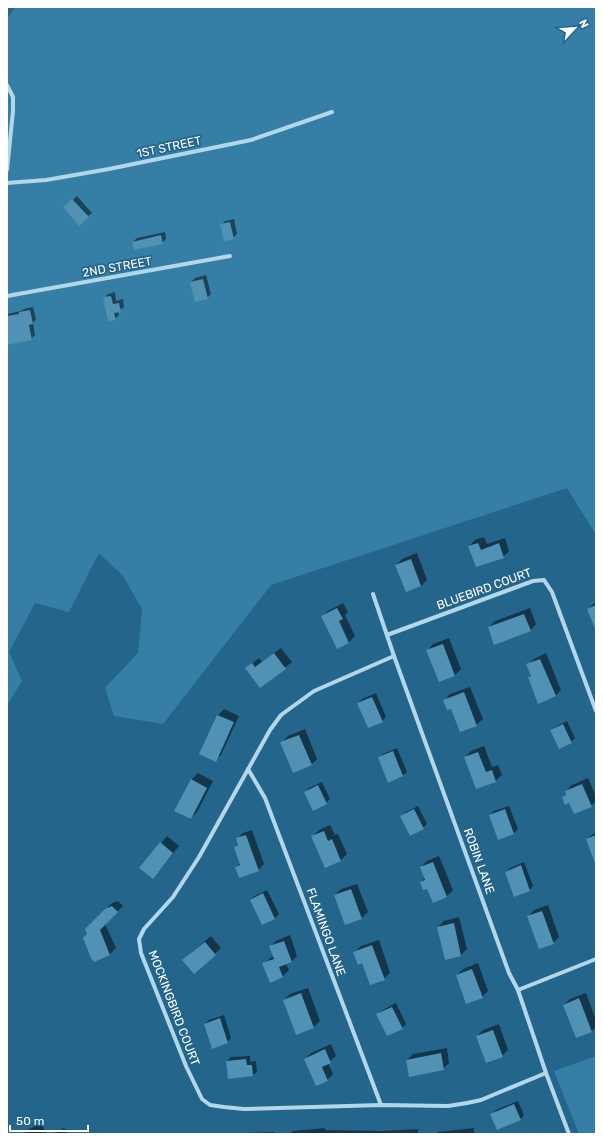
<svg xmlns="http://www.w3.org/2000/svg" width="603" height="1141" font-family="Rubik,sans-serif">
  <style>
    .green { fill: #357fa6 }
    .shadow { fill: #0007 }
    .building { fill: #5091b4 }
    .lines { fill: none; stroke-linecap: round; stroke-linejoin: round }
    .street { stroke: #b2d7ea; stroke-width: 4 }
    .labels { text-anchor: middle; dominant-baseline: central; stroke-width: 3.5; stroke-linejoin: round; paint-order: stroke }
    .street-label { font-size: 12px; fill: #fff; stroke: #24658c }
  </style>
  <rect width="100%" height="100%" fill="#24658c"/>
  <g class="green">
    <path d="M 15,7 L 596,7 L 596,535 L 567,488 L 271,585 L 163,724 L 114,716 L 105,688 L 138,653 L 142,609 L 123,576 L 99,553 L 69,612 L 35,603 L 9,652 L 22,681 L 7,705 L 7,19 Z"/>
    <path d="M 596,1056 L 596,1134 L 579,1134 L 554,1071 Z"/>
  </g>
  <g class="shadow">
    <path d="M 77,196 L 92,213 L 88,216 L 68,204 Z"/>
    <path d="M 234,219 L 237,234 L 233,238 L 221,225 L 225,221 Z"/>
    <path d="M 165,232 L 166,239 L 162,243 L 133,242 L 137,238 Z"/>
    <path d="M 206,275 L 211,294 L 207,298 L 191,282 L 195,278 Z"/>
    <path d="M 115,292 L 116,301 L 123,299 L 124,307 L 118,311 L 119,315 L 115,319 L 104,298 L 108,294 Z"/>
    <path d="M 33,307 L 36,319 L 33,323 L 35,335 L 31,339 L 7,345 L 7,314 L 21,311 L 24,309 Z"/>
    <path d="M 484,537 L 487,544 L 505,538 L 509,551 L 503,557 L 469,546 L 475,540 Z"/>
    <path d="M 417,553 L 427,580 L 421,586 L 396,565 L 402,559 Z"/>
    <path d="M 596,602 L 596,629 L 588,609 Z"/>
    <path d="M 343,603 L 348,612 L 345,615 L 355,636 L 349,642 L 337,648 L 322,617 L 328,611 Z"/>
    <path d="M 530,608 L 536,624 L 530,631 L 489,627 L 495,621 Z"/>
    <path d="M 449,638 L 461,669 L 455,675 L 427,651 L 433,644 Z"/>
    <path d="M 281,648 L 292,662 L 260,687 L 246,669 L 259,658 L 262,662 Z"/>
    <path d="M 546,653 L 561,690 L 555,696 L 529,677 L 532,674 L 527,665 L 534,659 Z"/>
    <path d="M 470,687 L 483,719 L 476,725 L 444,701 L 450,694 Z"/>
    <path d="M 376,693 L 386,717 L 382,721 L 358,703 L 362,699 Z"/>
    <path d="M 224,709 L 239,716 L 221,755 L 215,761 L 218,715 Z"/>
    <path d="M 567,721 L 575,738 L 571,742 L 551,730 L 555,727 Z"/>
    <path d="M 305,729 L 317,759 L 311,765 L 281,743 L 288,736 Z"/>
    <path d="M 484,746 L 492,767 L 498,765 L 502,775 L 495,781 L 465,757 L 471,751 Z"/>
    <path d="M 397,748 L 407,772 L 403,775 L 388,781 L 379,757 L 383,754 Z"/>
    <path d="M 198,773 L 213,781 L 197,812 L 191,818 L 192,779 Z"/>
    <path d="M 588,778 L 596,797 L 596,801 L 591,806 L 570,802 L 563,797 L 567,793 L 566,791 L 572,785 Z"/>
    <path d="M 322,782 L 330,799 L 326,803 L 305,792 L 309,788 Z"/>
    <path d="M 418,806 L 427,824 L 423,828 L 402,816 L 406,812 Z"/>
    <path d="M 509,806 L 518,829 L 514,833 L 499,838 L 490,815 L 494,811 Z"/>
    <path d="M 330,825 L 335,835 L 338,834 L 347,854 L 341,860 L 326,866 L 313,836 L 319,830 Z"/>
    <path d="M 252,830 L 264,864 L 258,870 L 236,867 L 240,863 L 235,847 L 239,843 L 237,839 L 243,833 Z"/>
    <path d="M 596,832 L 596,863 L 587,839 Z"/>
    <path d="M 167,836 L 179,846 L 159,871 L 141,868 Z"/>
    <path d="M 439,856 L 453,890 L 447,896 L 428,888 L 421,882 L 425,878 L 421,867 L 427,861 Z"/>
    <path d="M 524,862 L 533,886 L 530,890 L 506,872 L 510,868 Z"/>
    <path d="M 357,884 L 368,912 L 362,918 L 346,923 L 335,895 L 341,889 Z"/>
    <path d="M 267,890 L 279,914 L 275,918 L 262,924 L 251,900 L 255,896 Z"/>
    <path d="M 118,901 L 123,906 L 105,924 L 116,948 L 109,955 L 88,934 L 86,929 L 112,903 Z"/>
    <path d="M 548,905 L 559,937 L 553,943 L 528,917 L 534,910 Z"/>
    <path d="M 459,917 L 467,949 L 461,955 L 445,959 L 438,927 L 444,921 Z"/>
    <path d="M 290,935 L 297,956 L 291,962 L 286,964 L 289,970 L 282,977 L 264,964 L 270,958 L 274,956 L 270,947 L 276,941 Z"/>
    <path d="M 211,936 L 221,948 L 215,954 L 190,954 Z"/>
    <path d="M 379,940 L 390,973 L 384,979 L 363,962 L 355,952 L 361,946 Z"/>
    <path d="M 478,963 L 488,991 L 482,997 L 457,975 L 463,969 Z"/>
    <path d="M 308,988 L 320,1021 L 314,1027 L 296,1034 L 284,1000 L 290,994 Z"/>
    <path d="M 586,993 L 596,1020 L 596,1027 L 592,1031 L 576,1037 L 564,1005 L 570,999 Z"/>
    <path d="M 396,1003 L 406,1024 L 402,1028 L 387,1035 L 377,1015 L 381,1011 Z"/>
    <path d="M 224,1015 L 231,1038 L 227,1042 L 205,1024 L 209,1020 Z"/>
    <path d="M 499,1024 L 508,1050 L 502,1056 L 477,1036 L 483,1030 Z"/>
    <path d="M 331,1044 L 336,1056 L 328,1063 L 333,1074 L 327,1080 L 305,1059 L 311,1053 Z"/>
    <path d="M 447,1048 L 449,1063 L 443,1069 L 407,1060 L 413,1054 Z"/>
    <path d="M 250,1056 L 250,1062 L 256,1061 L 257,1072 L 253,1075 L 227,1061 L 231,1057 Z"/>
    <path d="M 518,1101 L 524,1115 L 521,1119 L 492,1114 L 496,1110 Z"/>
    <path d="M 41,1123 L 47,1134 L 24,1134 L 28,1130 Z"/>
    <path d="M 64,1128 L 68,1134 L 52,1134 Z"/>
    <path d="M 325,1128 L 325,1130 L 382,1131 L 418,1129 L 418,1134 L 290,1134 L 293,1131 Z"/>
    <path d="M 474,1128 L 474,1134 L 436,1134 L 438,1132 Z"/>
    <path d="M 274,1132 L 274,1134 L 246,1134 L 247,1133 Z"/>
  </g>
  <g class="building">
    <path d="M 72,199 L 89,217 L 79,226 L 63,207 Z"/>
    <path d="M 230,222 L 234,239 L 224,241 L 220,224 Z"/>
    <path d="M 161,235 L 163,244 L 134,250 L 132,242 Z"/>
    <path d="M 203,279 L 208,299 L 195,302 L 190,282 Z"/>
    <path d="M 111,296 L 113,304 L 119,303 L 121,312 L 114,313 L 116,320 L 108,321 L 103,297 Z"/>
    <path d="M 30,310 L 33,324 L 29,325 L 32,340 L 7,345 L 7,316 L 19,314 L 19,312 Z"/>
    <path d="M 478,543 L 481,550 L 499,543 L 504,558 L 476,567 L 468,546 Z"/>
    <path d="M 411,559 L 421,586 L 406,592 L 395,565 Z"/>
    <path d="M 596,605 L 596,631 L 587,609 Z"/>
    <path d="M 337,608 L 343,619 L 339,621 L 349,643 L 337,649 L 321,616 Z"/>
    <path d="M 524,614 L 531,631 L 494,645 L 488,627 Z"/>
    <path d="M 443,644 L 455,676 L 439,682 L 426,650 Z"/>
    <path d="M 274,653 L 286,669 L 260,688 L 245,668 L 252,663 L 255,667 Z"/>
    <path d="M 540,659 L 556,696 L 538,704 L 528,677 L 531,676 L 526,664 Z"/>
    <path d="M 464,692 L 477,726 L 460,732 L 451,709 L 447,710 L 443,700 Z"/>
    <path d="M 372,697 L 383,722 L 368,728 L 357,703 Z"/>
    <path d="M 217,715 L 234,722 L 216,762 L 199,754 Z"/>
    <path d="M 563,724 L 572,743 L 559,749 L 550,730 Z"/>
    <path d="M 299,735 L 312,765 L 293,773 L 280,742 Z"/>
    <path d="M 393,751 L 403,776 L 388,783 L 378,757 Z"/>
    <path d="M 478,752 L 486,772 L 492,770 L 496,782 L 476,789 L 464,757 Z"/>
    <path d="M 191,779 L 207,788 L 191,819 L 174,811 Z"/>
    <path d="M 582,784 L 592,807 L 574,814 L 569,803 L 565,805 L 562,797 L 566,795 L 565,791 Z"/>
    <path d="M 318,785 L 327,804 L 313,811 L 304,792 Z"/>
    <path d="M 414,809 L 424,829 L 410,836 L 400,816 Z"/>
    <path d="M 505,809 L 514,834 L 498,840 L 489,815 Z"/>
    <path d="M 324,831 L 328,841 L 332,839 L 341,861 L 325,868 L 311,836 Z"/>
    <path d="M 246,835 L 259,871 L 239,878 L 235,867 L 240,865 L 234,847 L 238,845 L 236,838 Z"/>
    <path d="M 596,835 L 596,863 L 595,863 L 586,839 Z"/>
    <path d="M 160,842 L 173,853 L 153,879 L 139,868 Z"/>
    <path d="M 433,862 L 447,897 L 433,903 L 427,889 L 423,890 L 420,882 L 425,880 L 420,867 Z"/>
    <path d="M 521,865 L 530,891 L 514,897 L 505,872 Z"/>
    <path d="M 351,889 L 362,919 L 345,925 L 334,895 Z"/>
    <path d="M 263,893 L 275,919 L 262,925 L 250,900 Z"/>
    <path d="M 112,906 L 118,912 L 100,930 L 110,955 L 94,962 L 91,958 L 83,938 L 87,934 L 85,929 L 105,909 Z"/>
    <path d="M 542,911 L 554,944 L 539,949 L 527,916 Z"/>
    <path d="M 454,923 L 461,956 L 445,960 L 437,927 Z"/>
    <path d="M 284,941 L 292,962 L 279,967 L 283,977 L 270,983 L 262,963 L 274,959 L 269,946 Z"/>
    <path d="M 205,942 L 216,955 L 194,974 L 182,960 Z"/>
    <path d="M 372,945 L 385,980 L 370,985 L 362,963 L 358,965 L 353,952 Z"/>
    <path d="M 472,969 L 483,998 L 466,1004 L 456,975 Z"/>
    <path d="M 301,993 L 314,1028 L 296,1035 L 283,1000 Z"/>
    <path d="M 579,998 L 592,1032 L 576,1038 L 563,1005 Z"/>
    <path d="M 392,1007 L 403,1029 L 387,1036 L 376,1014 Z"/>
    <path d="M 220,1018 L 228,1043 L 212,1049 L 204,1024 Z"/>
    <path d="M 493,1030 L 503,1057 L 486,1063 L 476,1036 Z"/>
    <path d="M 325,1049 L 331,1063 L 322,1067 L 328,1081 L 316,1086 L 304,1059 Z"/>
    <path d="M 441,1053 L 444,1070 L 409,1077 L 406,1060 Z"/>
    <path d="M 246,1059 L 247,1065 L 252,1065 L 253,1076 L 228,1079 L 226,1061 Z"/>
    <path d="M 514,1104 L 521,1120 L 497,1130 L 490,1114 Z"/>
  </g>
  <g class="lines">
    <g class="street">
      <path d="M 7,85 L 13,97 L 13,111 L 7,170"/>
      <path d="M 7,183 L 46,180 L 109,169 L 251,140 L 332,112"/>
      <path d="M 7,296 L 230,256"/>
      <path d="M 373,594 L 394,656 L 509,973 L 518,990 L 546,1073 L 569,1134"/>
      <path d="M 387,635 L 533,581 L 544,580 L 552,592 L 596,711"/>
      <path d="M 394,656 L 314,691 L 281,715 L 270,730 L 199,857 L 173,897 L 144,929 L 139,939 L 141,953 L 186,1066 L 202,1099 L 210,1105 L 224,1107 L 244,1109 L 381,1105 L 448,1106 L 467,1103 L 481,1100 L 546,1073"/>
      <path d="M 248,769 L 265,798 L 381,1105"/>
      <path d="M 518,990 L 596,959"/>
    </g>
  </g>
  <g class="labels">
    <g class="street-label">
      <text transform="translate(169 147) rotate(-12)">1ST STREET</text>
      <text transform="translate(117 267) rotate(-10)">2ND STREET</text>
      <text transform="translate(484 589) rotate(-20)">BLUEBIRD COURT</text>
      <text transform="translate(479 861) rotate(70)">ROBIN LANE</text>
      <text transform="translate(326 932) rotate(70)">FLAMINGO LANE</text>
      <text transform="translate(174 1008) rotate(69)">MOCKINGBIRD COURT</text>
    </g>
  </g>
  <rect width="603" height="1141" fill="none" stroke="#ffffff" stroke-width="16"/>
  <g transform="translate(575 28) rotate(64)" stroke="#24658c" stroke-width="3" paint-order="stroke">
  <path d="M0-3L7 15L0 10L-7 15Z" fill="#ffffff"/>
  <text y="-6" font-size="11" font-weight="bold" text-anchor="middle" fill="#ffffff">N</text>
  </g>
  <path d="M10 1125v6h78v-6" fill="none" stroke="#ffffff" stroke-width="2"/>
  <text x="16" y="1125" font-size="12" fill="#ffffff" stroke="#24658c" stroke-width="3" paint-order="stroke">50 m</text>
</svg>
